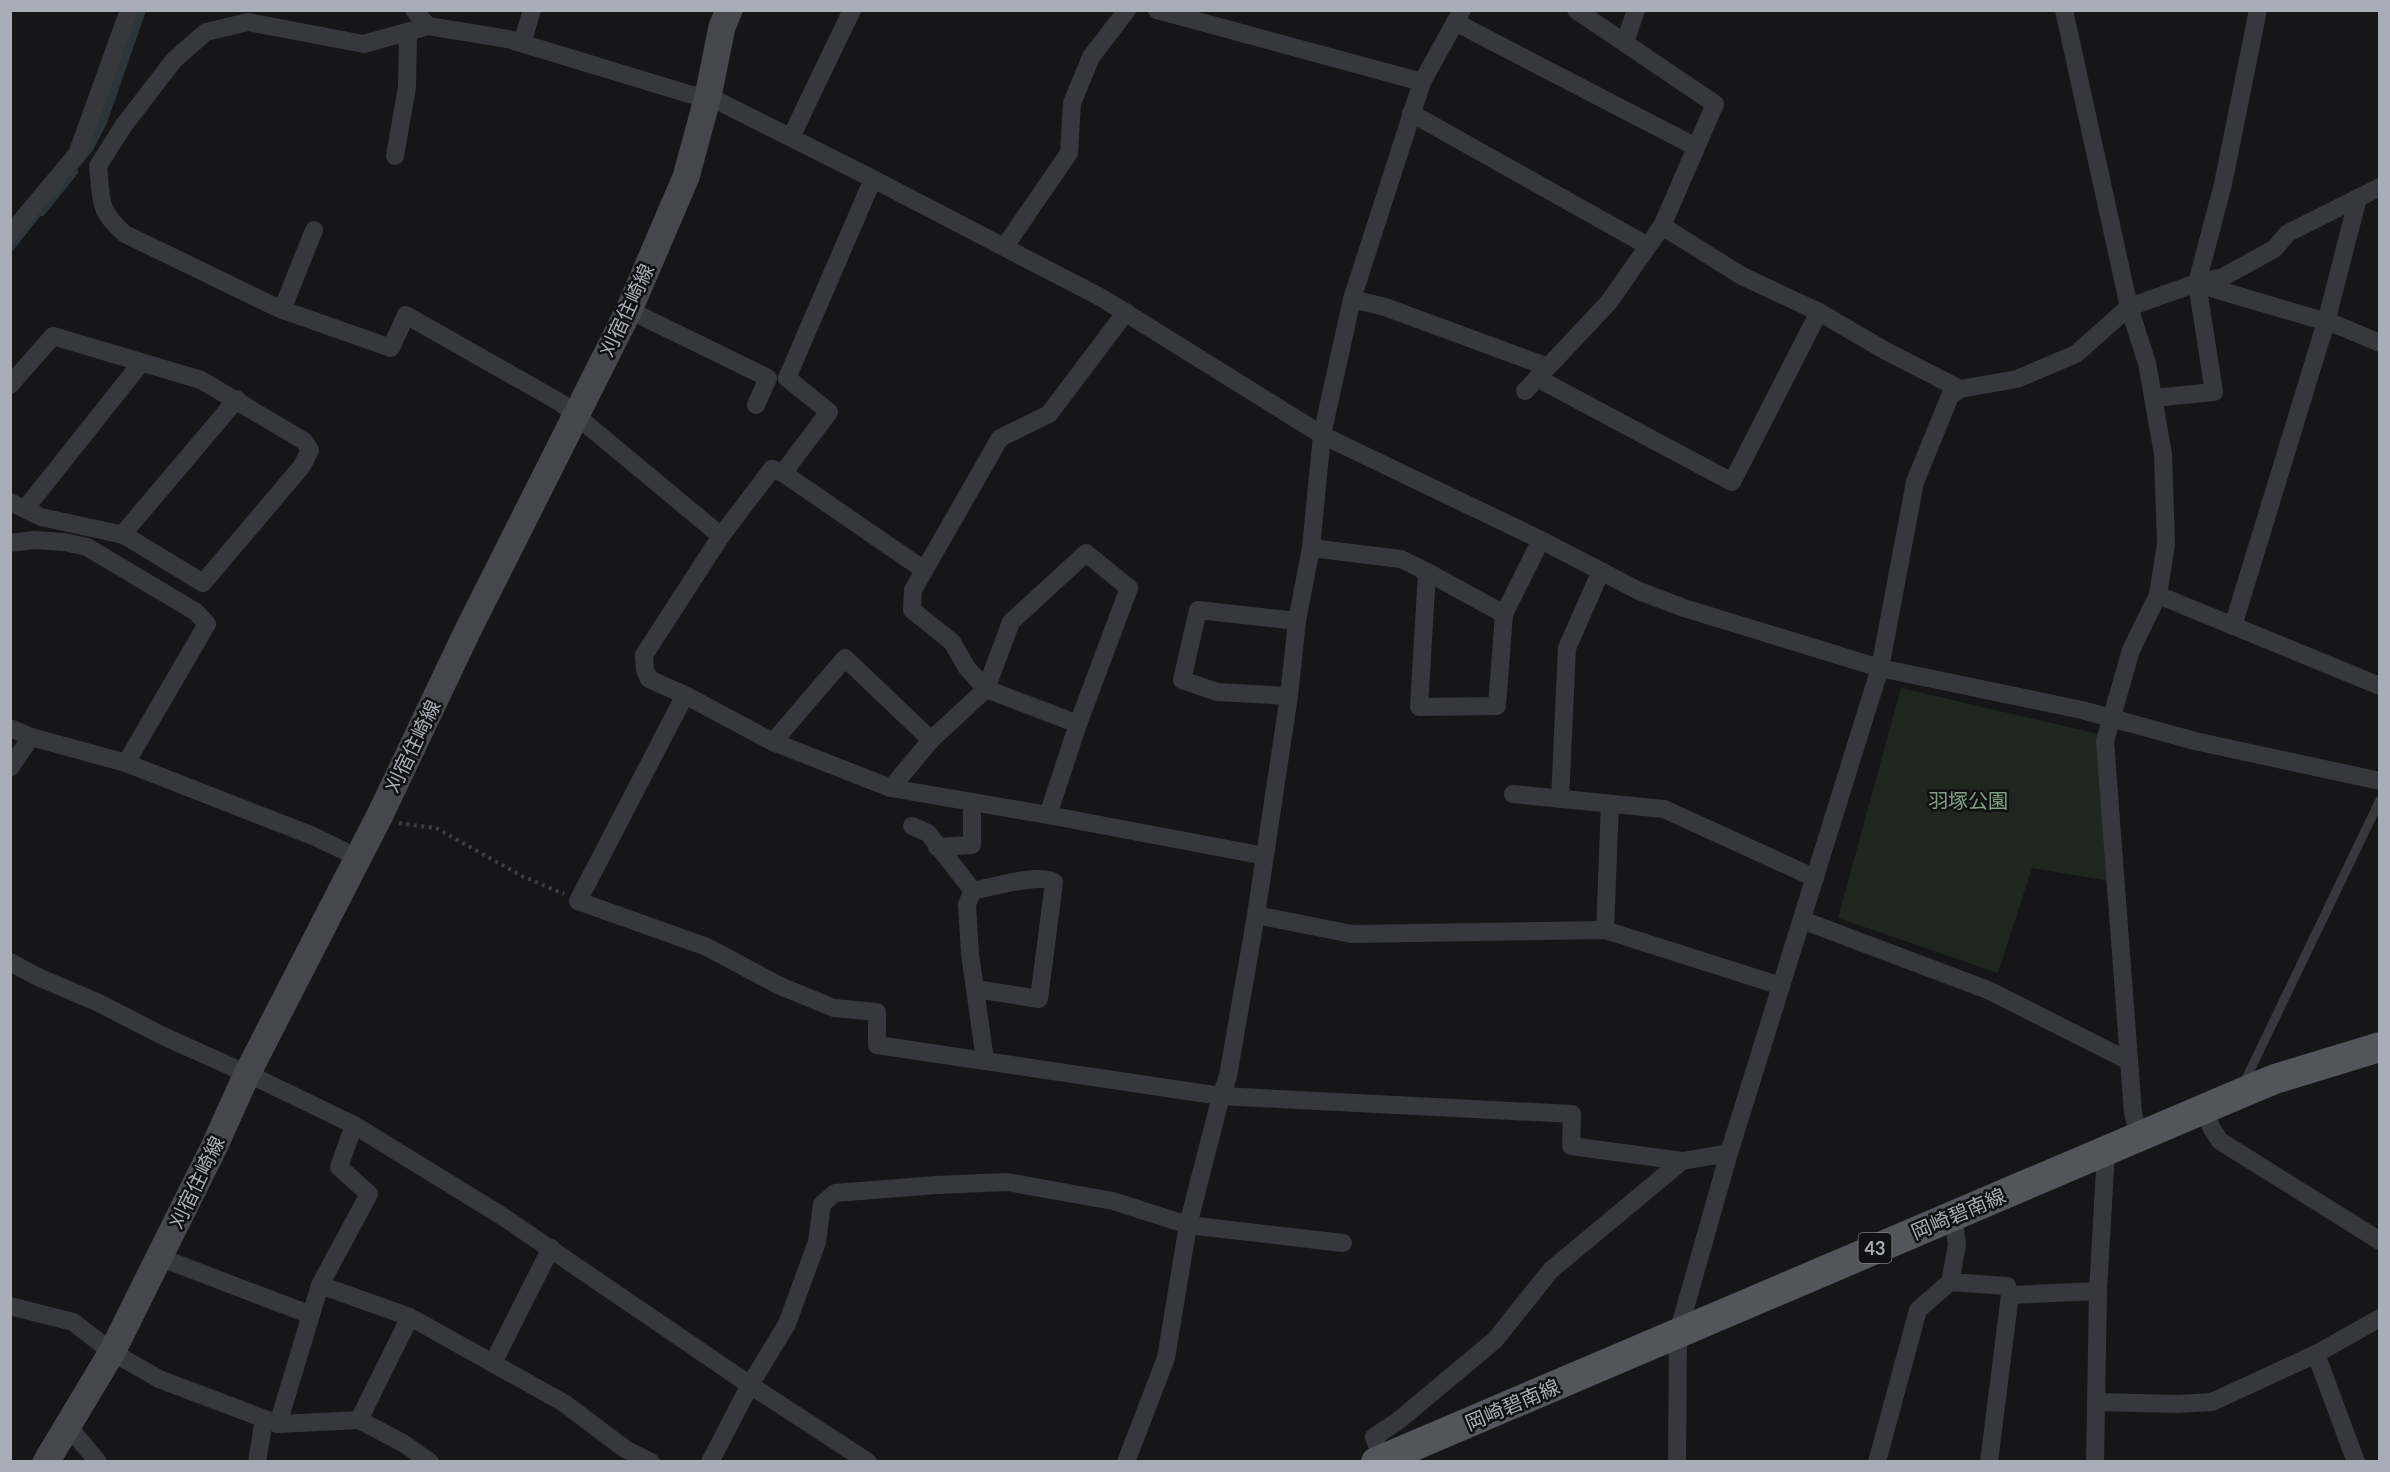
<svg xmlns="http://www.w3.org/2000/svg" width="2390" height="1472" font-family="Lato,'Noto Sans JP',sans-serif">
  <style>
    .green { fill: #1e261f }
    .water { fill: #2c353c }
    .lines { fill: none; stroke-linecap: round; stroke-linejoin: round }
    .stream { stroke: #2c353c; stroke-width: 6 }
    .path { stroke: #3d3f44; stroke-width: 4; stroke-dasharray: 3 4.5; stroke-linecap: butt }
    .lane { stroke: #37383d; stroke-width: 9 }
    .street { stroke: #37383d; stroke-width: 18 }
    .secondary { stroke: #45474d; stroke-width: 27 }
    .primary { stroke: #53555c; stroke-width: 30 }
    .labels { text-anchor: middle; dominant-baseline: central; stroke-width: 5; stroke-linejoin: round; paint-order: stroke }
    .shield { fill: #111113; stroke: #7b7e86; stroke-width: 1.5 }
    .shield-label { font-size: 18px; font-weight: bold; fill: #a8adb8 }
    .street-label { font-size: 20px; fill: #a8adb8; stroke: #111113 }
    .park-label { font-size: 20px; fill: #7fa381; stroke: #111113 }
  </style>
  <rect width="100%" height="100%" fill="#161618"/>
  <path class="green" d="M 1901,688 L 2099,734 L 2116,882 L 2032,868 L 1998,973 L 1838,918 Z"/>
  <path class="water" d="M 137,11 L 146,11 L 107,123 L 93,150 L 11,253 L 11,242 L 86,148 Z"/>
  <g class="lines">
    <path class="stream" d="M 42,213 L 75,172"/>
    <path class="path" d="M 399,823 L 436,828 L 522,876 L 564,894"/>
    <path class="lane" d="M 2243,1085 L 2380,800"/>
    <g class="street">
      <path d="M 414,10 L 428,26"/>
      <path d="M 1157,10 L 1422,82"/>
      <path d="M 1576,10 L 1715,104 L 1662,226"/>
      <path d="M 2064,10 L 2129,307 L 2147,363 L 2163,454 L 2166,544 L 2158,595 L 2131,650 L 2105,741 L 2133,1113 L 2139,1137"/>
      <path d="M 1455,22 L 1696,147"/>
      <path d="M 1625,42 L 1636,10"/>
      <path d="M 522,43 L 532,10"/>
      <path d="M 1411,113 L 1648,246"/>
      <path d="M 791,137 L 852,10"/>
      <path d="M 395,156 L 407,87 L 408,32"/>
      <path d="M 10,234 L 77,154 L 129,10"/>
      <path d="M 1005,246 L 1069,153 L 1072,103 L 1091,57 L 1127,10"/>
      <path d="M 2198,284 L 2337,325 L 2380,343"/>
      <path d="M 1352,299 L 1385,307 L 1548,367 L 1609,302 L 1662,226 L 1742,276 L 1819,312 L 1884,350 L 1960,389"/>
      <path d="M 282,310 L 314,230"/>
      <path d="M 629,310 L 768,378 L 756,405"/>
      <path d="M 1537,378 L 1732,482 L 1819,312"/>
      <path d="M 10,385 L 53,336 L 201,380 L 304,441 L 310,450 L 302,466 L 203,583 L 124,535 L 41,517 L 10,502"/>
      <path d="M 1525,391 L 1545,370"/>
      <path d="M 2153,398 L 2214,392 L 2197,283 L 2223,184 L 2258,10"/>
      <path d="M 783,473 L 829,412 L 787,378 L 873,179"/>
      <path d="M 25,509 L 141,363"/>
      <path d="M 122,535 L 237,399"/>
      <path d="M 721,536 L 561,403 L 406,315 L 391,348 L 280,309 L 125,234 C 97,210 102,200 98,166 L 124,125 L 174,60 L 206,32 L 248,22 L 364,44 L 428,26 L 508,39 L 692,95 L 708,96 L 873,179 L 1102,298 L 1322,435 L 1541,540 L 1639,591 L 1684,608 L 1880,668 L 2082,710 L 2195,741 L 2380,781"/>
      <path d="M 10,543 L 34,540 L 64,542 L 87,547 L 196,612 L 207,624 L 126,763"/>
      <path d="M 1311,548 L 1401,559 L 1427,572 L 1419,707 L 1497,706 L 1504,614 L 1541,540"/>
      <path d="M 924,570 L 783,473 L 772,469 L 721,536 L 644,655 L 645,670 L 649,679 L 685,695 L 773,742 L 891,788 L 1048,815 L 1265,856"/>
      <path d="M 1427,572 L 1504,614"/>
      <path d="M 2158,595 L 2380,686"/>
      <path d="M 2233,626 L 2326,322 L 2358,198"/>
      <path d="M 685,695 L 578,901 L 707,947 L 780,986 L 834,1008 L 877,1012 L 877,1045 L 1221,1096 L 1572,1114 L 1571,1146 L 1682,1161"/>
      <path d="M 1289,696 L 1217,692 L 1182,680 L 1198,610 L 1297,621"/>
      <path d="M 10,728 L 31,737 L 126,763 L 313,836 L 357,857"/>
      <path d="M 773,742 L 845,658 L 931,740"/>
      <path d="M 10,768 L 31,737"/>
      <path d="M 891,788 L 931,740 L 986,689 L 967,668 L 952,642 L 912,610 L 913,590 L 1000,438 L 1049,414 L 1126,312"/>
      <path d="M 1513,794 L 1664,809 L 1815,878"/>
      <path d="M 1560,799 L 1567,648 L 1601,571"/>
      <path d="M 1048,815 L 1078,724 L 1129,588 L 1086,553 L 1011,622 L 986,689 L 1078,724"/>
      <path d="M 912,826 L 928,833 L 973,891"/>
      <path d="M 937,847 L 972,845 L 972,802"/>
      <path d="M 1256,915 L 1352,934 L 1605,930 L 1781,986"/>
      <path d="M 1802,920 L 1988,990 L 2129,1061"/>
      <path d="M 1605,930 L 1610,804"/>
      <path d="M 10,962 L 38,977 L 99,1003 L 163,1036 L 261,1080 L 354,1125 L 502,1216 L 750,1385 L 868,1462"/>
      <path d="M 976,989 L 1039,999 L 1054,882 C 1038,873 992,887 973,891 L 967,904 L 970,954 L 985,1060"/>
      <path d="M 2204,1109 L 2212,1129 L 2220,1141 L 2380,1241"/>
      <path d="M 159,1257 L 311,1315"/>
      <path d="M 1950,1282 L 2007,1286 L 2010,1295"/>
      <path d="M 320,1285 L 369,1194 L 339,1167 L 354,1125"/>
      <path d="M 10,1306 L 73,1322 L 112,1352 L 159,1379 L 278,1424 L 359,1420 L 403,1443 L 430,1462"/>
      <path d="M 2316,1354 L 2356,1462"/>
      <path d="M 493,1363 L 551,1248"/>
      <path d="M 2097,1402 L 2176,1404 L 2212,1402 L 2316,1354 L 2380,1318"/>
      <path d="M 359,1420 L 410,1317"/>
      <path d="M 278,1424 L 320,1285 L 410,1317 L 564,1403 L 625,1449 L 651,1462"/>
      <path d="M 68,1426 L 98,1462"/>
      <path d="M 1382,1459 L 1374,1437 L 1398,1421 L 1495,1340 L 1551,1270 L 1682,1161 L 1729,1153"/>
      <path d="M 257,1462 L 264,1419"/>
      <path d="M 710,1462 L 750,1385 L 787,1324 L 817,1242 L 822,1204 L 835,1193 L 936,1185 L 1007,1182 L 1113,1201 L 1188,1225 L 1343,1243"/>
      <path d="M 1126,1462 L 1166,1358 L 1188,1225 L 1221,1096 L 1228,1076 L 1256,915 L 1289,696 L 1297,621 L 1311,548 L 1322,435 L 1352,299 L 1422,82 L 1462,10"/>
      <path d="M 1677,1462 L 1678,1333 L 1729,1153 L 1880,668 L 1915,482 L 1950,396 L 1960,389 L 2017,379 L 2076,354 L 2129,307 L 2197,283 L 2223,277 L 2274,249 L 2288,233 L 2380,187"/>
      <path d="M 1877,1462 L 1918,1310 L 1950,1282 L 1957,1245 L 1953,1215"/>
      <path d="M 1989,1462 L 2010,1295 L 2098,1291"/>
      <path d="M 2095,1462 L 2098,1291 L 2106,1152"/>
    </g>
    <path class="secondary" d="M 46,1462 L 112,1352 L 214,1147 L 247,1074 L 380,815 L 468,630 L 629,310 L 686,177 L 708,96 L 722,27 L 729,10"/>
    <path class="primary" d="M 1376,1462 L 2239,1094 L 2275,1079 L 2380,1047"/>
  </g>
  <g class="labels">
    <rect class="shield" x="1858.5" y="1233" width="33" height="30" rx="4.5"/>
    <g class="shield-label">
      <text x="1875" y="1248">43</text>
    </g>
    <g class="street-label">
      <text transform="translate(626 310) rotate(-65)">刈宿住崎線</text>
      <text transform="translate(412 746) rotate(-64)">刈宿住崎線</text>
      <text transform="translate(196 1182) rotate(-64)">刈宿住崎線</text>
      <text transform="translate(1958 1213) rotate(-23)">岡崎碧南線</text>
      <text transform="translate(1512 1404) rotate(-23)">岡崎碧南線</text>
    </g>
    <g class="park-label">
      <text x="1968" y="800">羽塚公園</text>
    </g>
  </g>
  <rect width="2390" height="1472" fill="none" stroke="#a8adb8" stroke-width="24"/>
</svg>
